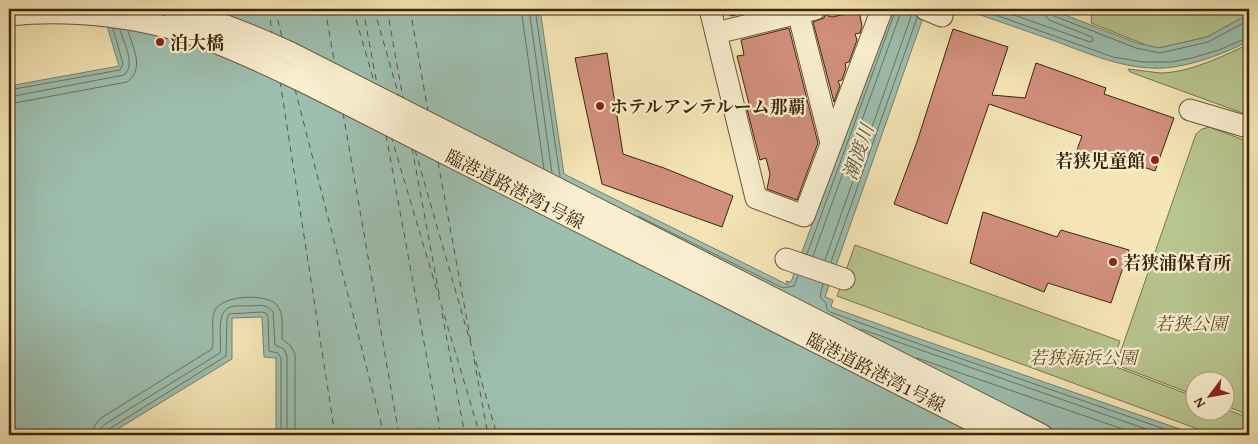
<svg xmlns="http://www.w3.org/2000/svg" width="1258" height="444" font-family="'Gentium Book Plus','Noto Serif JP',serif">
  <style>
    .green { fill: #b8c691; stroke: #7a764c }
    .water { fill: #9dbfb0; stroke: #77826d }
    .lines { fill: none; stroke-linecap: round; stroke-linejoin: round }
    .shore { stroke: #6d725c; stroke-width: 1 }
    .ferry { stroke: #5a543a; stroke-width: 1; stroke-dasharray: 6 5; stroke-linecap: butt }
    .building { fill: #d2907e; stroke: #3d2608 }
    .minor-casing { stroke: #6b5634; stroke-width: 23 }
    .minor { stroke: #f9efd0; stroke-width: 21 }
    .poi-dot { fill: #8f2418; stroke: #f9efd0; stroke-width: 2 }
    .labels { text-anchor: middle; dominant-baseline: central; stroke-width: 4.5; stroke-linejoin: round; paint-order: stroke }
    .poi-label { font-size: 18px; font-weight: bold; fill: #3d2608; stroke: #f9efd0; text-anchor: start }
    .street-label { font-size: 18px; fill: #3d2608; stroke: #f9efd0 }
    .park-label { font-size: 18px; font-style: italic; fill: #5c4e2a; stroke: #f9efd0 }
    .water-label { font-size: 19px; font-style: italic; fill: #5a543a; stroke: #f9efd0 }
  </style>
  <rect width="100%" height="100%" fill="#f6e6b6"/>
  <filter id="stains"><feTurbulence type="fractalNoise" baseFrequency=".004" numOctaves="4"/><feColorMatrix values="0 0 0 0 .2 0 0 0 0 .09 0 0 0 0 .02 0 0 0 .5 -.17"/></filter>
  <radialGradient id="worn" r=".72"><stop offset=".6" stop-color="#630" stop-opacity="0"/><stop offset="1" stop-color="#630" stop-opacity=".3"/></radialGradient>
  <g class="green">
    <path d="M 1092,9 L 1249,9 L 1249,14 L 1207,37 L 1159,48 L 1146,45 L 1091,23 Z"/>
    <path d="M 1249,44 L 1249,112 L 1245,114 L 1130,72 L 1128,69 C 1139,70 1149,72 1160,73 C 1189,73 1223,56 1249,44 Z"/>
    <path d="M 1210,127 L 1249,142 L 1249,415 L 1226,406 L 1226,382 L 1196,382 L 1195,395 L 1116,365 L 1196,134 L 1202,129 Z"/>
    <path d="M 855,245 L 1120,341 L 1111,365 L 1195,397 L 1196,412 L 1226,412 L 1226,409 L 1249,418 L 1249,435 L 1214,435 L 837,296 Z"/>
  </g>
  <g class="water">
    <path d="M 102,9 L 540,9 L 564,174 L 788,285 L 786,281 L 791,282 L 891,9 L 926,9 L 825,297 L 833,300 L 831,307 L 920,339 L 1197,435 L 276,435 L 276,358 L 264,357 L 262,317 L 232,318 L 232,359 L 108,435 L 9,435 L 9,86 L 119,66 Z"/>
    <path d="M 964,9 L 1050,9 L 1137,43 L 1159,48 L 1207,37 L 1249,14 L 1249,41 C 1225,53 1200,63 1173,67 C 1133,73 1092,55 1055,41 C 1024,30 994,20 964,9 Z"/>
  </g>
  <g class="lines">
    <g class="shore">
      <path d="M 521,9 L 544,169"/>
      <path d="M 529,9 L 552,173"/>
      <path d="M 535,9 L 560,176"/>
      <path d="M 979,9 L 1113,57 L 1143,62 L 1171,62 L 1192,58 L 1219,50 L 1249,37"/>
      <path d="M 997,9 L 1090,42 L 1093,41 L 1092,37 L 1049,20 L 1045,15 L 1044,9"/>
      <path d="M 1050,9 L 1051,13 L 1054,16 L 1136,48 L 1160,53 L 1208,42 L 1249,20"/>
      <path d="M 9,90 L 120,70 L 123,64 L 113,29"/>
      <path d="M 9,97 L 124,75 C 136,65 124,43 120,30"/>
      <path d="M 9,104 L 127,82 C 145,69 133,48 128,31"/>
      <path d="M 638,216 L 783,288 L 794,286 L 798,276"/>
      <path d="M 807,254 L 896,9"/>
      <path d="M 813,256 L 902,9"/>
      <path d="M 825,260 L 913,11"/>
      <path d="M 831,262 L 917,18"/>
      <path d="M 823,284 L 820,297 L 826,303 L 827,309 L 830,312 L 919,344 L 1182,435"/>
      <path d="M 861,329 L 1163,435"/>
      <path d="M 917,358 L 1140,435"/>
      <path d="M 92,435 L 95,425 L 101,418 L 212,349 C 215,337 210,321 215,310 C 223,295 266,293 277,305 C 284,313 282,328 282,339 L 290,345 L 295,354 L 295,435"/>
      <path d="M 100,435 L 101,428 L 105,424 L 220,353 C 222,342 216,314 228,308 C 234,305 244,306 251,306 C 260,305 267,304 273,312 L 275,345 L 284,349 L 287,356 L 287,435"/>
      <path d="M 106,435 L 109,429 L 226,356 L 227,319 L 229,314 L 262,312 L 266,313 L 268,317 L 269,351 L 278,353 L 281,358 L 281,435"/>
    </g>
    <g class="ferry">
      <path d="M 269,9 L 272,33"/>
      <path d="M 275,9 L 282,37"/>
      <path d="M 325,9 L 335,65"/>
      <path d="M 353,9 L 375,85"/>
      <path d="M 363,9 L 377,84"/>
      <path d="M 374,9 L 399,96"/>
      <path d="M 387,9 L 403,98"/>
      <path d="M 410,9 L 428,111"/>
      <path d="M 280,81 L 335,435"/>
      <path d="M 295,89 L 384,435"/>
      <path d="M 343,113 L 399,435"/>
      <path d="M 386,135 L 441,435"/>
      <path d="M 391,136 L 480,435"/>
      <path d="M 412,148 L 440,299"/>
      <path d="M 415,150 L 497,435"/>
      <path d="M 438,162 L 471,342"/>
      <path d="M 442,313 L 465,435"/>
      <path d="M 474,359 L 488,435"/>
    </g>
  </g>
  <g class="building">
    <path d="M 723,9 L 763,9 L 731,16 Z"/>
    <path d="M 827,9 L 828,16 L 832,17 L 859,11 L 862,26 L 860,33 L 855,34 L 857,40 L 849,62 L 845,63 L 846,68 L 842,80 L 838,81 L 840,86 L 834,102 L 813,22 L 824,18 Z"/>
    <path d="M 789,28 L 818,143 L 797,200 L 767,189 L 770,174 L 766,158 L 760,160 L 747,109 L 750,108 L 737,56 L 744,55 L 741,40 Z"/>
    <path d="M 953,29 L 1008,47 L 992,95 L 1025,98 L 1036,63 L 1106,88 L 1104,94 L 1174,118 L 1155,171 L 1094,150 L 1091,158 L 1076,153 L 1082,136 L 989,104 L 947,224 L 894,204 L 917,142 Z"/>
    <path d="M 607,53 L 623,154 L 664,168 L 733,196 L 722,227 L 602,184 L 575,58 Z"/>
    <path d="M 983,212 L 1057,237 L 1061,230 L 1129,250 L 1111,303 L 1048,283 L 1044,292 L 970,263 Z"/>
  </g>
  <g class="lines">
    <g class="minor-casing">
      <g id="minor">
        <path d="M 173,9 C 214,20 252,35 291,53 L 1042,435"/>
        <path d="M 710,9 L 756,198 L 804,216 L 882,9"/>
        <path d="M 925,9 L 942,16"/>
        <path d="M 798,12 L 831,143"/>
        <path d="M 9,15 C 72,8 141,17 201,37 C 239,50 274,68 310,85 L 1000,435"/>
        <path d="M 716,33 L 815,9"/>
        <path d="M 1190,110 L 1244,126 L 1249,125"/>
        <path d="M 786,259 L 844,279"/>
      </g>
    </g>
    <use href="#minor" class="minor"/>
  </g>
  <g class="poi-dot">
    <circle cx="160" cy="42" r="5"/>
    <circle cx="600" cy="106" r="5"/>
    <circle cx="1155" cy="160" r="5"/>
    <circle cx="1113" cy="262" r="5"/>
  </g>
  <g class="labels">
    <g class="poi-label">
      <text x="170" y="42">泊大橋</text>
      <text x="610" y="106">ホテルアンテルーム那覇</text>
      <text x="1145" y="160" text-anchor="end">若狭児童館</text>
      <text x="1123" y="262">若狭浦保育所</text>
    </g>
    <g class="street-label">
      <text transform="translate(515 189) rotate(27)">臨港道路港湾1号線</text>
      <text transform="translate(876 372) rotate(27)">臨港道路港湾1号線</text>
    </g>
    <g class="park-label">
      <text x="1191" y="323">若狭公園</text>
      <text x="1083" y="357">若狭海浜公園</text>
    </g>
    <g class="water-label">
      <text transform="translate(858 152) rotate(-71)">潮渡川</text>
    </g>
  </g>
  <rect width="1258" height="444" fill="none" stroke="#f6e6b6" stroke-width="30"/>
  <rect x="10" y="10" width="1238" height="424" fill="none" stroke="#3d2608" stroke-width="2.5"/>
  <rect x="15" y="15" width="1228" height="414" fill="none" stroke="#3d2608"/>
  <g transform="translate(1210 396) rotate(238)"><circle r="24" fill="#f9efd0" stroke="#ae9f80"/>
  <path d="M0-4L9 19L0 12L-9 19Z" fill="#8f2418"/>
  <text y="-8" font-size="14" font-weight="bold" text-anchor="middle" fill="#3d2608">N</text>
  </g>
  <rect width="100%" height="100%" filter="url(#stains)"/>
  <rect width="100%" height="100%" fill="url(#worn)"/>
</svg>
